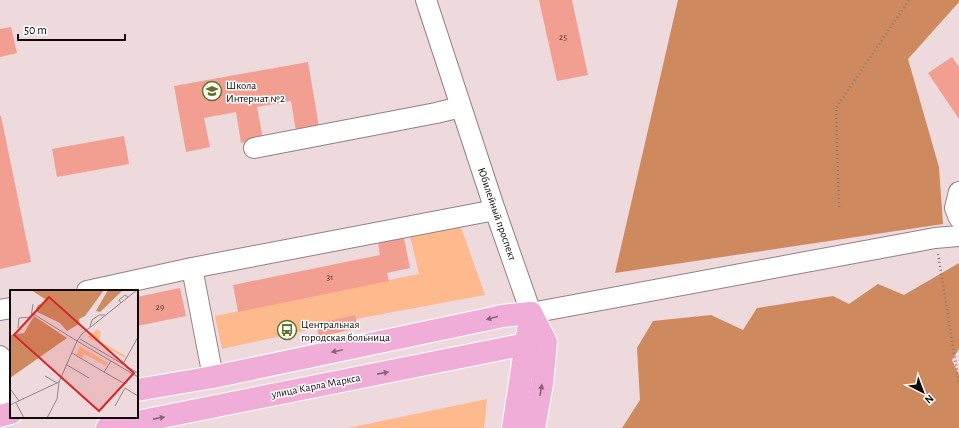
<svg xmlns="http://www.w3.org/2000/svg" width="959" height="428" font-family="'Alegreya Sans',sans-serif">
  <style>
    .green { fill: #feb98d }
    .forest { fill: #ce8a5e }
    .building { fill: #f29f91 }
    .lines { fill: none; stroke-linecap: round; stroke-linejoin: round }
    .minor-casing { stroke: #948184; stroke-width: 22 }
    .major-casing { stroke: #fff; stroke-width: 24 }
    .path { stroke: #857779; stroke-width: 2.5; stroke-dasharray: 1 3; stroke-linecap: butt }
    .minor { stroke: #fff; stroke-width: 20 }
    .major { stroke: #efadd7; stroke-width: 22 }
    .oneway { fill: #8b637b }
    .labels { text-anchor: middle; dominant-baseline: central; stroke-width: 3; stroke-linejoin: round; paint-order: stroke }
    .number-label { font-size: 9px; fill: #482e2c }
    .poi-label { font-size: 11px; fill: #10090a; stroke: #fff; text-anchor: start }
    .street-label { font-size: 11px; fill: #10090a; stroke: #fff }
    .inset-road { fill: none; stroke: #958688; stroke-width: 1 }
    .view { fill: #d62828; fill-opacity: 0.15; stroke: #d62828; stroke-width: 2 }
    .inset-edge { fill: none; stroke: #10090a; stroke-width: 2 }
  </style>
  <rect width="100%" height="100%" fill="#eed9dc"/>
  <g class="green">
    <path d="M 458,219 L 485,295 L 366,317 L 222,349 L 215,316 L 419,274 L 409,231 Z"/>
    <path d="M 487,399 L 484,428 L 348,428 Z"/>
  </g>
  <g class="forest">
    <path d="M 678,0 L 959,0 L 959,2 L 908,59 L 939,167 L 943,224 L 615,273 Z"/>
    <path d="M 959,263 L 959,349 L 952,360 L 959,375 L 959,428 L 622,428 L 640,400 L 637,348 L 653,321 L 711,315 L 743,330 L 757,308 L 833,296 L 849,304 L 878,284 L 904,295 Z"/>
  </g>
  <g class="building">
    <path d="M 539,0 L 572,0 L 588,75 L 557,81 Z"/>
    <path d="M 11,27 L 17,53 L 0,57 L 0,29 Z"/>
    <path d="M 952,57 L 959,67 L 959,119 L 928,73 Z"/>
    <path d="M 308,62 L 319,127 L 296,131 L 291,101 L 257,107 L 263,139 L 241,143 L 236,112 L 204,118 L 210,147 L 186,152 L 174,86 Z"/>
    <path d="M 0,116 L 1,116 L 31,262 L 0,269 Z"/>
    <path d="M 124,136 L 129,164 L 57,177 L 52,149 Z"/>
    <path d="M 404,238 L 410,268 L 387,273 L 389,281 L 238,312 L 233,285 L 380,255 L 378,243 Z"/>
    <path d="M 180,288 L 186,316 L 137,326 L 137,297 Z"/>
    <path d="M 355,315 L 358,328 L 319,337 L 316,324 Z"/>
  </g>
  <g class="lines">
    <g class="minor-casing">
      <g id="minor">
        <path d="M 426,0 L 495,210 L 531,313 L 935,238 L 959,236"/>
        <path d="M 254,148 L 436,113 L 461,107"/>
        <path d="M 959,192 L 955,208 L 959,218"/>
        <path d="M 192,268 L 495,210"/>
        <path d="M 87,291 L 192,268 L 213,377"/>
        <path d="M 0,310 L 11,308"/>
        <path d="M 0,356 L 11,413"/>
      </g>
    </g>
    <g class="major-casing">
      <g id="major">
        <path d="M 531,313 L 546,342 L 542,384 L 534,428"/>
        <path d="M 137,390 L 213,377 L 489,319 L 502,316 L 531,313"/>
        <path d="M 0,416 L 11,413"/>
        <path d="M 107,428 L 506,348 L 526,344"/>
        <path d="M 513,428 L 528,330"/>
      </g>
    </g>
    <g class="path">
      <path d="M 839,207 L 836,108 L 909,0"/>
      <path d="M 938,254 L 959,383"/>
    </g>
    <use href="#minor" class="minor"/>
    <use href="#major" class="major"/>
  </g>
  <defs><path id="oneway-solid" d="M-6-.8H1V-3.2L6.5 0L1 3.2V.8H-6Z"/></defs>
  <g class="oneway">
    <use href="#oneway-solid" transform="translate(492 318) rotate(165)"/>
    <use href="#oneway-solid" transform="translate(337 351) rotate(168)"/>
    <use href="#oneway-solid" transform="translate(383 373) rotate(-11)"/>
    <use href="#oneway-solid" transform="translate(541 390) rotate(-80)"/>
    <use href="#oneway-solid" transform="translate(159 418) rotate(-11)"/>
  </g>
  <defs>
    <g id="school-ring" transform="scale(1)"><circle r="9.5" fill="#fff" stroke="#5e7526" stroke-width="1.5"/><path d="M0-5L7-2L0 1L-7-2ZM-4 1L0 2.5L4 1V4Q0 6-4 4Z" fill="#5e7526"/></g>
    <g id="bus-ring" transform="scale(1)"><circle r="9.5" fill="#fff" stroke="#5e7526" stroke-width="1.5"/><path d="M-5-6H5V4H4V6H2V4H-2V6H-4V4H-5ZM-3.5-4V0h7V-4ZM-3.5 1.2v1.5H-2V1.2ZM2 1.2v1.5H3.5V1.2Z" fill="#5e7526"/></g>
  </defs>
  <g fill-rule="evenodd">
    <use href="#school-ring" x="212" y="91"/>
    <use href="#bus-ring" x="287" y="330"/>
  </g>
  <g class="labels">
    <g class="number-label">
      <text x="563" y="37">25</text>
      <text x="330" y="277">31</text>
      <text x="160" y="307">29</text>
    </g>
    <g class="poi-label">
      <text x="226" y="85">Школа<tspan x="226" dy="13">Интернат №2</tspan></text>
      <text x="301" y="324">Центральная<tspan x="301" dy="13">городская больница</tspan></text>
    </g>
    <g class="street-label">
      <text transform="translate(497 214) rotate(71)">Юбилейный проспект</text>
      <text transform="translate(316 386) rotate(-11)">улица Карла Маркса</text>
    </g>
  </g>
  <g transform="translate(10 290)">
    <rect width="128" height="128" fill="#eed9dc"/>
    <path d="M 87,39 L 91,42 L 89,51 L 116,66 L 115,68 L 78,47 ZM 70,56 L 98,73 L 96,76 L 74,64 L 72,68 L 66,65 Z" fill="#feb98d"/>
    <path d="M 21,0 L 94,0 L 75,26 L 69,29 L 69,34 L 57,41 L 50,33 L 25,21 L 28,15 L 34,13 L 35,9 ZM 98,0 L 113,0 L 90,22 L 86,21 ZM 24,26 L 57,48 L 0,88 L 0,45 L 14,43 Z" fill="#ce8a5e"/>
    <path class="inset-road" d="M 111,13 L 109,10 L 115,5 L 118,7M 22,23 L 67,51 L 49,92 L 47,109 L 37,128M 80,37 L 82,30 L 89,25 L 95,25M 8,38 L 9,28 L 21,27 L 23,14M 70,49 L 128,83M 67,51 L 72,44 L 127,0M 67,51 L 128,87M 62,63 L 94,82M 101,71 L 94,82 L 115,94 L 122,84M 113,74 L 128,47M 57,75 L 79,88M 35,86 L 47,93M 1,100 L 9,111M 6,113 L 14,128M 0,115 L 49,92M 105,116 L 115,98 L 128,106"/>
    <path class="view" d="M 39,7 L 124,83 L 89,121 L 4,45 Z"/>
    <rect width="128" height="128" class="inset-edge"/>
  </g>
  <g transform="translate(923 392) rotate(138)" stroke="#ffffff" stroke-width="3" paint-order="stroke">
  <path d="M0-3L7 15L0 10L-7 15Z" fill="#10090a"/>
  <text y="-6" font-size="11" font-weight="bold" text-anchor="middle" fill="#10090a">N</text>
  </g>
  <path d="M18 34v6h107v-6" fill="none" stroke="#10090a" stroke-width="2"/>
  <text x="24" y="34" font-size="12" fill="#10090a" stroke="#ffffff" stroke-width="3" paint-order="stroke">50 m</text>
</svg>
